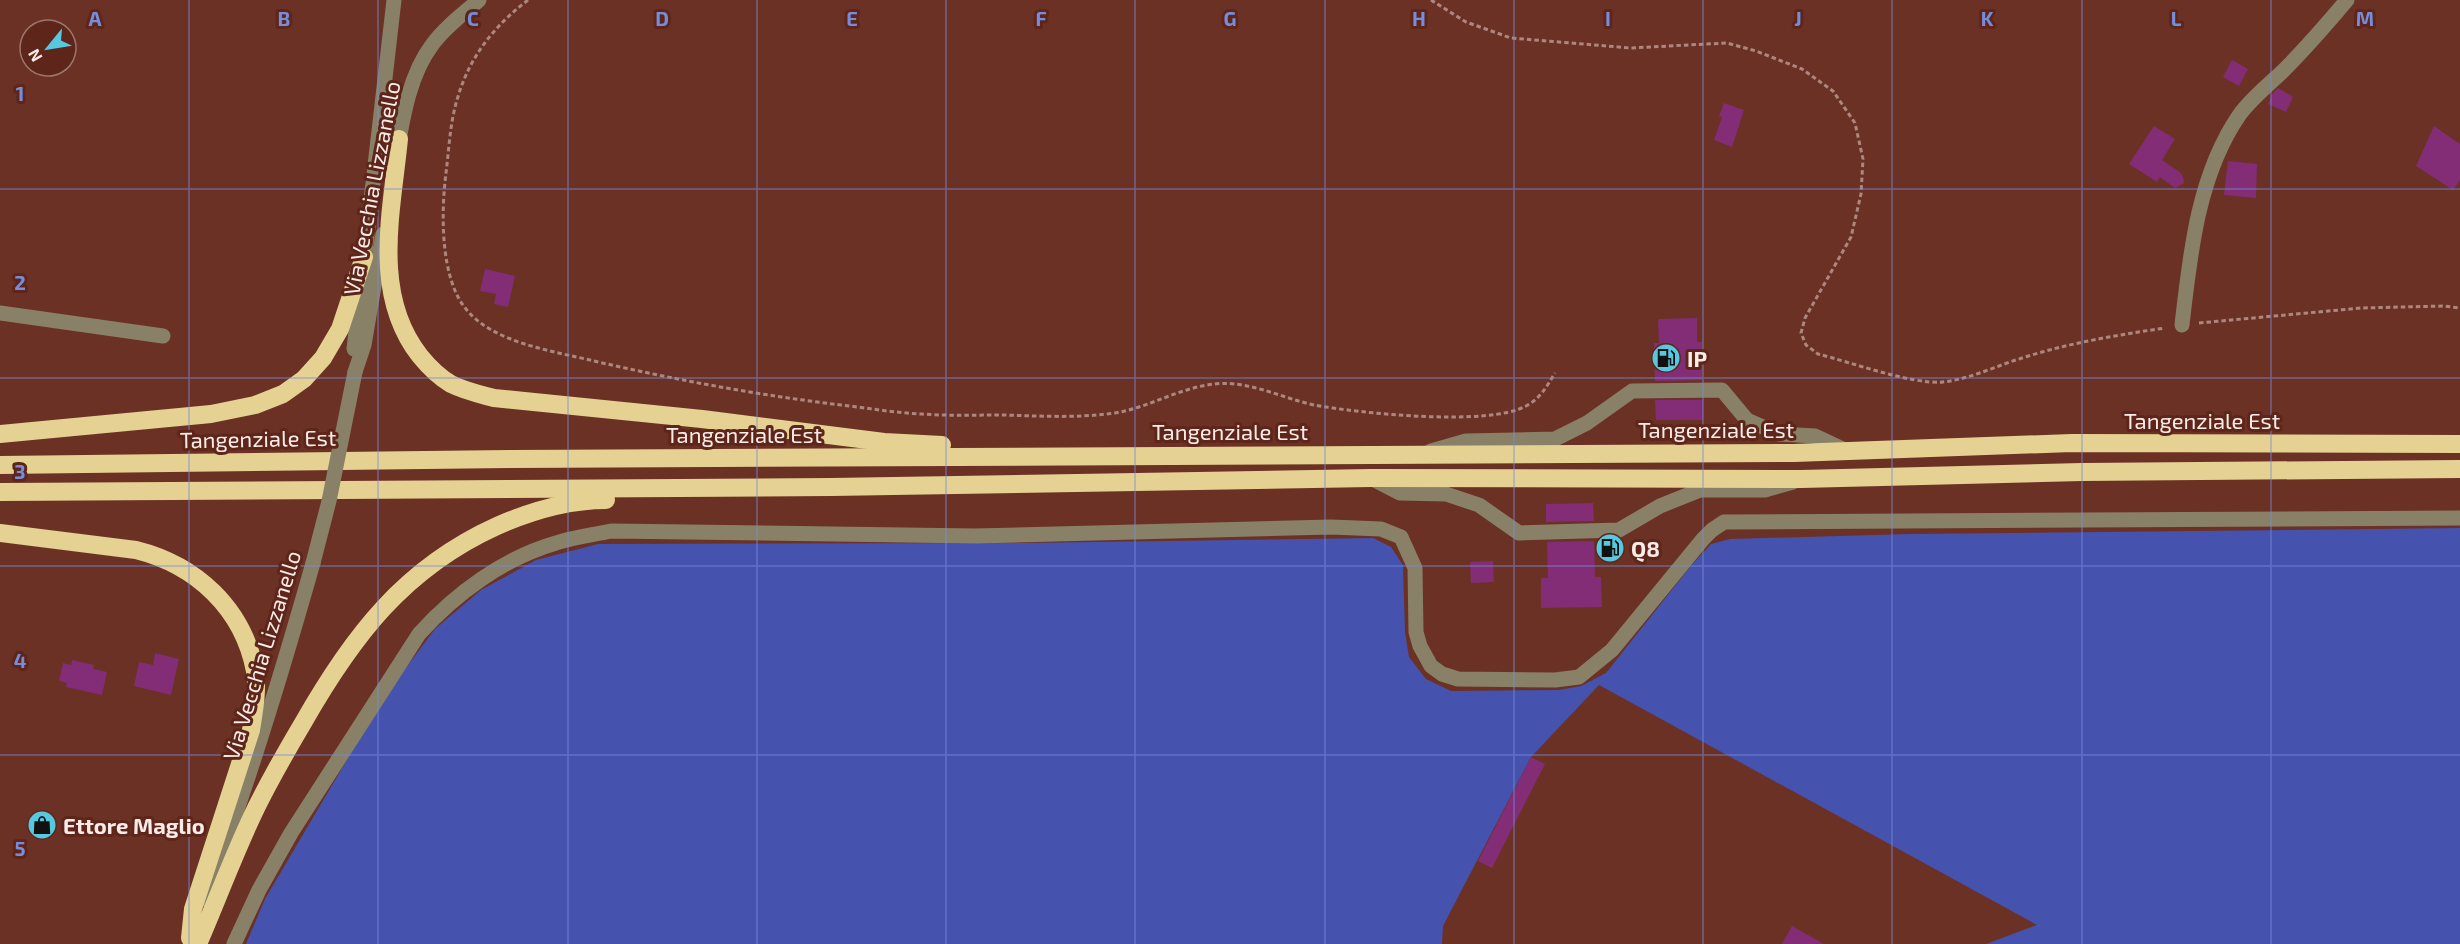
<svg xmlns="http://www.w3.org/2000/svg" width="2460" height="944" font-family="'Exo 2',sans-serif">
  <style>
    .green { fill: #4552ae }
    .building { fill: #822d76 }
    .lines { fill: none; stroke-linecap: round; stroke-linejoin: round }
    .path { stroke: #ad877f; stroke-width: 3; stroke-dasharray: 4.5 3; stroke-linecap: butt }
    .minor { stroke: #898167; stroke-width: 15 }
    .highway { stroke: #e5d292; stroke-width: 18 }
    .minor-bridge { stroke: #898167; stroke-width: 15 }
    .grid { fill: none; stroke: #768dde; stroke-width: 1.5; stroke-opacity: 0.55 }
    .labels { text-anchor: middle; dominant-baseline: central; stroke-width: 6; stroke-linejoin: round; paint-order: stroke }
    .street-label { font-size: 22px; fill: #fbece8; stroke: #5e261a }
    .poi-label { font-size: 22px; font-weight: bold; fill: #fbece8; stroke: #5e261a; text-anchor: start }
    .grid-label { font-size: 20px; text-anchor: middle; font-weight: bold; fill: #768dde; stroke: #5e261a; stroke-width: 6; stroke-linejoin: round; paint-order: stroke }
  </style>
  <rect width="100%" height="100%" fill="#6b3125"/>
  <path class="green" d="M 2460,528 L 2460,944 L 1986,944 L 2037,925 L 1599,685 L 1531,757 L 1443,926 L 1442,944 L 246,944 L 265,899 L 384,697 L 435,629 L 481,590 L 536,560 L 598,544 L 1025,543 L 1373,538 L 1391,547 L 1403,565 L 1405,632 L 1409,657 L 1426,679 L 1451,691 L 1559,690 L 1581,686 L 1606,673 L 1690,567 L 1711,544 L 1730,539 L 1910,534 Z"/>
  <g class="building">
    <path d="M 2232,60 L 2248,69 L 2239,86 L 2223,77 Z"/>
    <path d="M 2278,88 L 2293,97 L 2286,112 L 2268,104 L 2273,93 Z"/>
    <path d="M 1724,103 L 1744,110 L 1732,147 L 1714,140 L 1722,117 L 1719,116 Z"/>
    <path d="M 2154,126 L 2175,139 L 2162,160 L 2181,173 L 2183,177 L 2184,183 L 2175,188 L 2160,177 L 2157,182 L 2129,164 Z"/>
    <path d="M 2434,126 L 2460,144 L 2460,180 L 2453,190 L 2416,166 Z"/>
    <path d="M 2228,161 L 2257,164 L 2256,198 L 2224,195 Z"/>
    <path d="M 485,269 L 515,276 L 508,307 L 494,304 L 496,294 L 480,291 Z"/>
    <path d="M 1697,318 L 1697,342 L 1702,342 L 1702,380 L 1655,381 L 1654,343 L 1659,343 L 1658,319 Z"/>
    <path d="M 1655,400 L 1703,400 L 1703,420 L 1656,420 Z"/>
    <path d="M 1593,503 L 1594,521 L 1546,522 L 1546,504 Z"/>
    <path d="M 1594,541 L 1595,577 L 1601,577 L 1602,607 L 1541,608 L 1541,578 L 1548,578 L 1547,542 Z"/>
    <path d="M 1493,561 L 1494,582 L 1471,583 L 1470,562 Z"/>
    <path d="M 155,653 L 179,659 L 171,695 L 134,686 L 139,662 L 153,665 Z"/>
    <path d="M 72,660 L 94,665 L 93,669 L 107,672 L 102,695 L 66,687 L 67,683 L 59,681 L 63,663 L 71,665 Z"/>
    <path d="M 1531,757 L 1545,764 L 1492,868 L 1478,861 Z"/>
    <path d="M 1792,926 L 1824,944 L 1782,944 Z"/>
  </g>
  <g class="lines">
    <g class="path">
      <path d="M 528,0 C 494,26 469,57 457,100 C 450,123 449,149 446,173 C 441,212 440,278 466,309 C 493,343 553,351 594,361 C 676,380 758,395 841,405 C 868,408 895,413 922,414 C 949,416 976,415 1003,415 C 1038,416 1073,418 1107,414 C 1151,410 1189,379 1235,384 C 1262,387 1287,399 1314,405 C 1358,413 1488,427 1526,406 C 1540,399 1547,386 1555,373"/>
      <path d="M 1431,0 L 1466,22 L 1511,38 L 1630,48 L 1727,43 L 1756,51 L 1802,69 L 1833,91 L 1855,123 L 1863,159 L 1861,194 L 1851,237 L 1805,318 L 1801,333 L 1806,345 L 1818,354 C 1850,362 1913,385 1943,382 C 1970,379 1996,366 2022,358 C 2069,343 2117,335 2165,328"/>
      <path d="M 2199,323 L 2361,308 L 2444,306 L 2460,308"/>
    </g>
    <g class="minor">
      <path d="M 397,151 C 403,116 410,74 432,45 C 444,28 463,14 479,0"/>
      <path d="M 0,313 L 163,336"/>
      <path d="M 2182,325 C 2190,254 2198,174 2240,114 C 2251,99 2268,85 2282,72 C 2305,49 2326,25 2347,0"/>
      <path d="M 354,349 L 394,0"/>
      <path d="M 355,372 L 364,345 L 383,234"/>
      <path d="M 1431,451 L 1466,441 L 1555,439 L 1587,423 L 1632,391 L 1722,390 L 1747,420 L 1779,434 L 1815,436 L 1847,451"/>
      <path d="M 1371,478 L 1400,493 L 1446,494 L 1479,505 L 1519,533 L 1619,530 L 1660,506 L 1700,490 L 1765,490 L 1793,482"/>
      <path d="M 205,899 C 247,789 281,676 313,563"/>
      <path d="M 234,944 L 259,890 L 291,833 L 419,634 C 456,593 504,558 556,543 C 574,537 593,535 611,531 L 975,536 L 1331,527 L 1381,529 L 1401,537 L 1415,568 L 1416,632 L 1420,646 L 1431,666 L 1442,674 L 1458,679 L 1555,680 L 1579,677 L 1612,650 L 1703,539 L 1712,530 L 1724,522 L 2460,518"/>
    </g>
    <g class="highway">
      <path d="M 399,139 C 392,211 371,294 420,356 C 429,367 439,377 451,384 C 465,391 479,394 494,398 L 702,419 L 884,442 L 942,445"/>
      <path d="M 0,434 L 211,414 L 255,405 L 283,394 L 304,379 L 323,358 L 340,329 L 364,257"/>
      <path d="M 0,465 L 511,459 L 1794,453 L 2072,443 L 2460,444"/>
      <path d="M 0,492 L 831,487 L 1371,478 L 1801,479 L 2082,472 L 2460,469"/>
      <path d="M 0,533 L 136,550 C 196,565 243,608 255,671 C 258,690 254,711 251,730 L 193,909 L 190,938"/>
      <path d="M 198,944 C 218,898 235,851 257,806 C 271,778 287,750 303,723 C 352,637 404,568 497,526 C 531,511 568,500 606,500"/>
    </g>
    <path class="minor-bridge" d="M 313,563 L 329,501 L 355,372"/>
  </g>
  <path class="grid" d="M 189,0 L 189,944M 378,0 L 378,944M 568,0 L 568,944M 757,0 L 757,944M 946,0 L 946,944M 1135,0 L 1135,944M 1325,0 L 1325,944M 1514,0 L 1514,944M 1703,0 L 1703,944M 1892,0 L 1892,944M 2082,0 L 2082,944M 2271,0 L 2271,944M 0,189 L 2460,189M 0,378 L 2460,378M 0,566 L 2460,566M 0,755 L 2460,755"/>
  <defs>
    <g id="fuel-disc" transform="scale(1.5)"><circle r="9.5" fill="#56c9e1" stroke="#5e261a"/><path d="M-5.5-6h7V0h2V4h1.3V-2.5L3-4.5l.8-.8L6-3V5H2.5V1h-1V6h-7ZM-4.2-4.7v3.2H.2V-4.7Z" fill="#111"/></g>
    <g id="shop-disc" transform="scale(1.5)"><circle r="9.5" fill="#56c9e1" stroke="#5e261a"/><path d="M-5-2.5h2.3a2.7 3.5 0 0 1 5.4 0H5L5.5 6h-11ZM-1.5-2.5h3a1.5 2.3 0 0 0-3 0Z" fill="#111"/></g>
  </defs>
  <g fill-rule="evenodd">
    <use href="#fuel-disc" x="1666" y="358"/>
    <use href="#fuel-disc" x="1610" y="548"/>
    <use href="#shop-disc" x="42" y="825"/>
  </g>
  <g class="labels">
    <g class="street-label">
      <text transform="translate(371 188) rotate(-79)">Via Vecchia Lizzanello</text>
      <text x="2202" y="420">Tangenziale Est</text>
      <text x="1716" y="429">Tangenziale Est</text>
      <text x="1230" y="431">Tangenziale Est</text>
      <text x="744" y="434">Tangenziale Est</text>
      <text transform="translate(258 438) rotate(-1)">Tangenziale Est</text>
      <text transform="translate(261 655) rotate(-73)">Via Vecchia Lizzanello</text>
    </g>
    <g class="poi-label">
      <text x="1687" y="358">IP</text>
      <text x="1631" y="548">Q8</text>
      <text x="63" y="825">Ettore Maglio</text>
    </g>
  </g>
  <g class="grid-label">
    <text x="95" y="26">A</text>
    <text x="284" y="26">B</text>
    <text x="473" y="26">C</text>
    <text x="662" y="26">D</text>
    <text x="852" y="26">E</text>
    <text x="1041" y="26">F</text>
    <text x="1230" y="26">G</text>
    <text x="1419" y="26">H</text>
    <text x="1608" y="26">I</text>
    <text x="1798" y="26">J</text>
    <text x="1987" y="26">K</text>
    <text x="2176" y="26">L</text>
    <text x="2365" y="26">M</text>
    <text x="20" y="101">1</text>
    <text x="20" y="290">2</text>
    <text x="20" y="479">3</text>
    <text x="20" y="668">4</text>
    <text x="20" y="856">5</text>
  </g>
  <g transform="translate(48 48) rotate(240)"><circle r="28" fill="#5e261a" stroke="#9d756c" stroke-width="1.5"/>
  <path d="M0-4.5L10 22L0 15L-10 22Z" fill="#56c9e1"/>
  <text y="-9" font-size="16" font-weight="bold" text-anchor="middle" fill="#fbece8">N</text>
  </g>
</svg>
